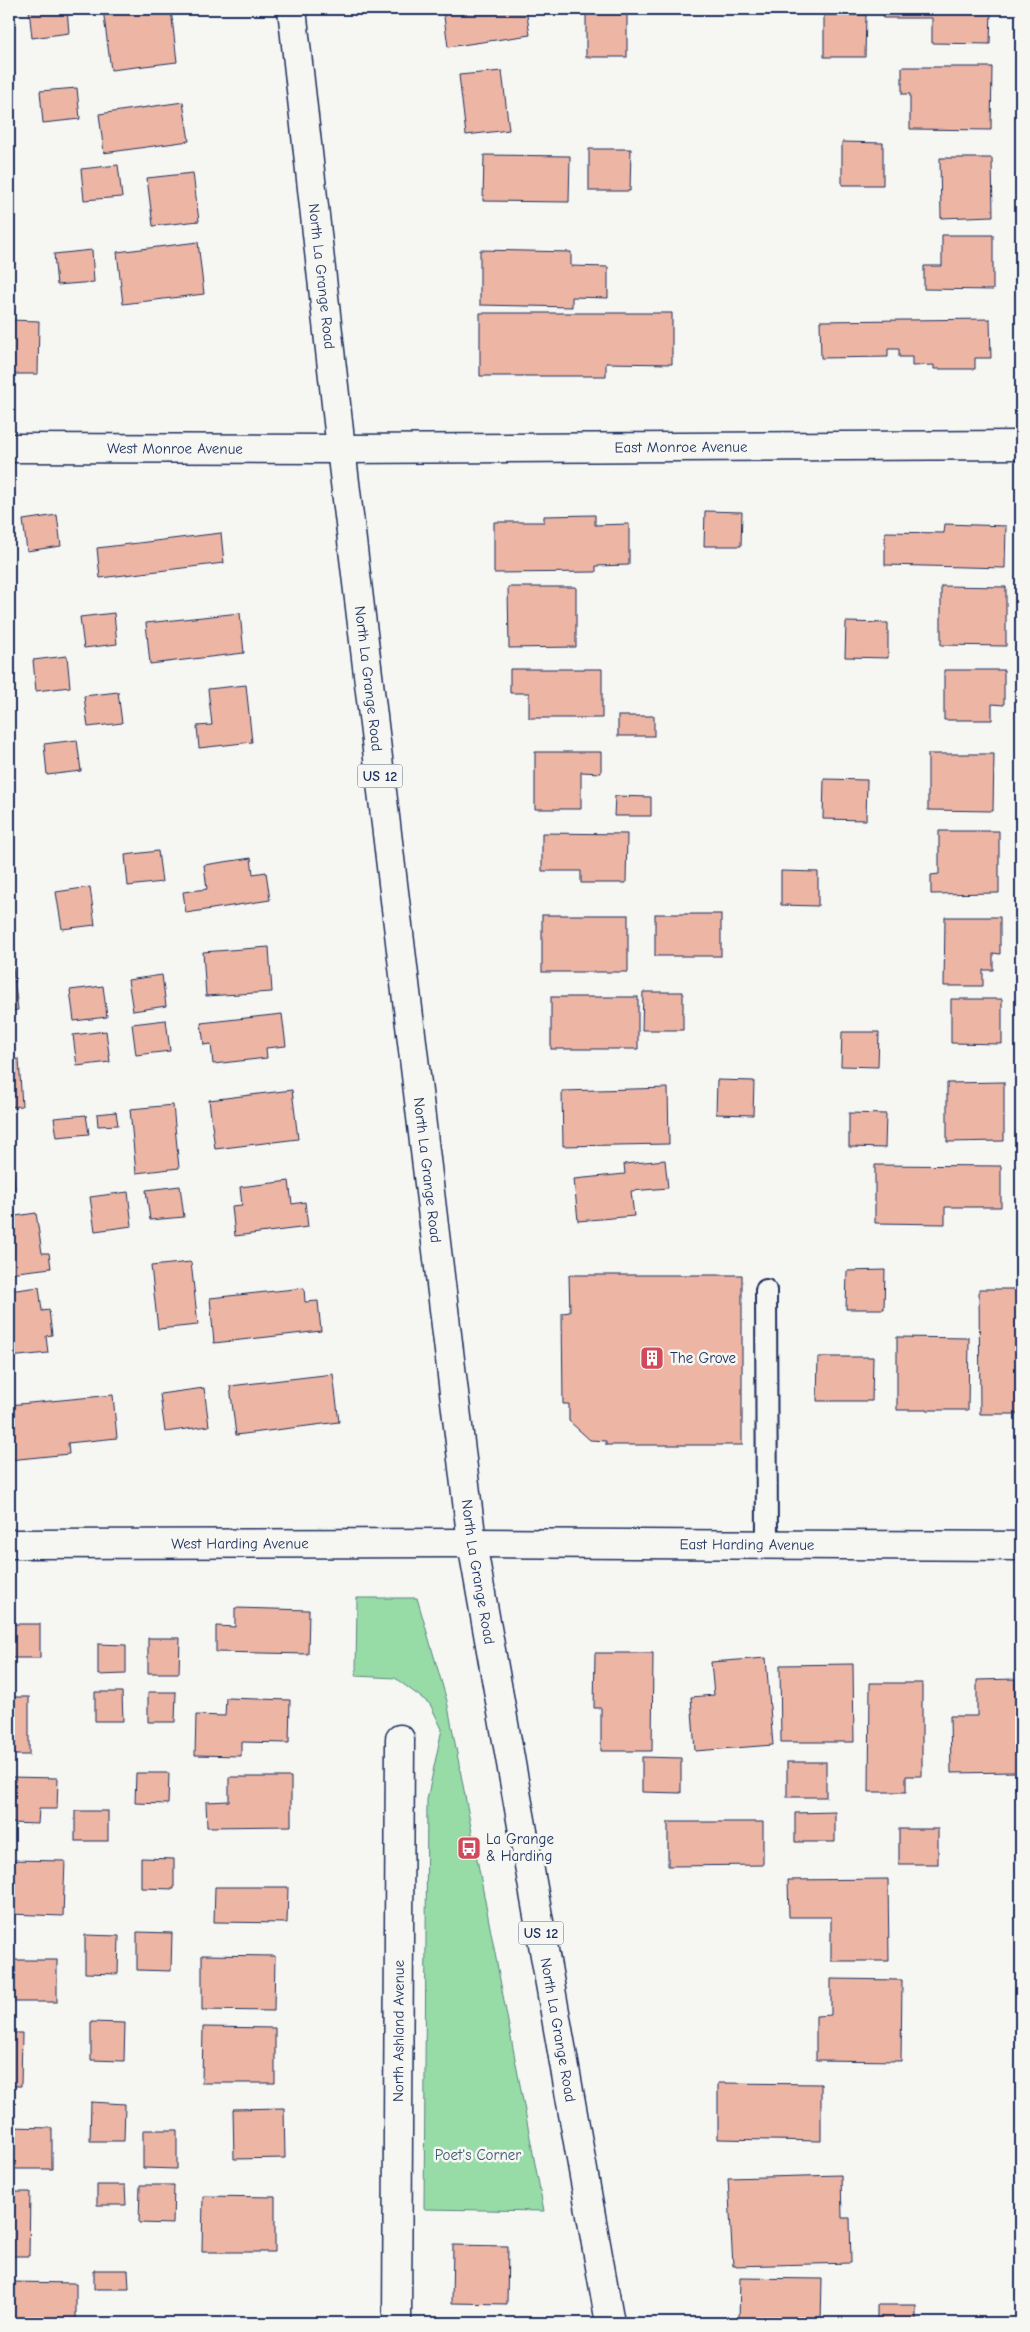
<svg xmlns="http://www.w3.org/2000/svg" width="1030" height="2332" font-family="'Comic Neue',sans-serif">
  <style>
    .green { fill: #97dba7; stroke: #598582 }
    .building { fill: #edb5a4; stroke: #1b2f5e }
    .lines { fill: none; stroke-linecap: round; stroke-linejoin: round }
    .lane-casing { stroke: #1b2f5e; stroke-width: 24 }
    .street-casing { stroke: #1b2f5e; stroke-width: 31 }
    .secondary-casing { stroke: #1b2f5e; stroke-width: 31 }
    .primary-casing { stroke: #1b2f5e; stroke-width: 31 }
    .lane { stroke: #f6f6f2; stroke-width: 20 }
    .street { stroke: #f6f6f2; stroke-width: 28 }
    .secondary { stroke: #f6f6f2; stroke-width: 28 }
    .primary { stroke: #f6f6f2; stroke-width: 28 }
    .labels { text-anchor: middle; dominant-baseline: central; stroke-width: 5; stroke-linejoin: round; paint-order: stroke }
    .shield { fill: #f6f6f2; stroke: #5d6b8a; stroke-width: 1 }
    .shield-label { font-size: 14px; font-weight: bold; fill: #1b2f5e }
    .street-label { font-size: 15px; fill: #1b2f5e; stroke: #f6f6f2 }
    .poi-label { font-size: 15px; fill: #1b2f5e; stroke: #f6f6f2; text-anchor: start }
    .park-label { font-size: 15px; fill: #3a5a70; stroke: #f6f6f2 }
  </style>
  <rect width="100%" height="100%" fill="#f6f6f2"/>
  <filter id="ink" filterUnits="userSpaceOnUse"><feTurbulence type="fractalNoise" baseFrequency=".02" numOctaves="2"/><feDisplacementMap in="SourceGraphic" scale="10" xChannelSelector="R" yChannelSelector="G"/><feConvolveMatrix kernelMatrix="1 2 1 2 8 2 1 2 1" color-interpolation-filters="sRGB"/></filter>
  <g filter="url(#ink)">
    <path class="green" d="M 357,1598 L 417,1598 L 447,1701 L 544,2211 L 424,2209 L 427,1800 L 442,1729 L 430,1704 L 395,1678 L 356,1676 Z"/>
    <g class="building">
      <path d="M 29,9 L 67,9 L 69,33 L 32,38 Z"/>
      <path d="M 103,9 L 171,9 L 177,62 L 111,70 Z"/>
      <path d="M 443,9 L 526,9 L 530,35 L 448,47 Z"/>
      <path d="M 884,9 L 991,9 L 990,44 L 932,43 L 932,18 L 883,18 Z"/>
      <rect x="586" y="14" width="41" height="43"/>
      <path d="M 824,15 L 866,15 L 865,57 L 824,57 Z"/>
      <path d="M 902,67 L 992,67 L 991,130 L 910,129 L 910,94 L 902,94 Z"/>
      <path d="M 502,71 L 509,130 L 466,135 L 459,75 Z"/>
      <path d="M 77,88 L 80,119 L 43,123 L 40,91 Z"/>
      <path d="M 183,102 L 189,141 L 104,153 L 99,114 Z"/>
      <path d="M 842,142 L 883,143 L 883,185 L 842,185 Z"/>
      <path d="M 589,149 L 631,149 L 630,191 L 589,191 Z"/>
      <path d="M 484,155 L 570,156 L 569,202 L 483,201 Z"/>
      <path d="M 940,158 L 992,158 L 993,216 L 941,218 Z"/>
      <path d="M 118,165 L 122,197 L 84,200 L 81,169 Z"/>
      <path d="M 193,173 L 199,221 L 153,226 L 147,178 Z"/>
      <path d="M 942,235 L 993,235 L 993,290 L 924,289 L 924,266 L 942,266 Z"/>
      <path d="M 198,242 L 204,294 L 123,304 L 117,252 Z"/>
      <path d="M 92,250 L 94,282 L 57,285 L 54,254 Z"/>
      <path d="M 480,250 L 571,252 L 571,266 L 608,267 L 608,298 L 572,297 L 572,307 L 480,305 Z"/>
      <path d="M 480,313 L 672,313 L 672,364 L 606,363 L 606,376 L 480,376 Z"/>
      <path d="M 990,319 L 991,358 L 975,358 L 975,369 L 934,369 L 934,365 L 912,366 L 912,357 L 899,357 L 899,349 L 888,349 L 888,357 L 821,358 L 820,321 Z"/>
      <path d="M 9,320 L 39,321 L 38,374 L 9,374 Z"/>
      <path d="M 705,511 L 742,512 L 741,546 L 704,546 Z"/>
      <path d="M 57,515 L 61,546 L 27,551 L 23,520 Z"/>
      <path d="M 595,515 L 595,525 L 629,524 L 629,565 L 596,566 L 596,572 L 494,573 L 494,522 L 544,522 L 544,516 Z"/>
      <path d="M 945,524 L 1006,526 L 1005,568 L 885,565 L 885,532 L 944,533 Z"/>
      <path d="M 221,533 L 224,563 L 100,578 L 97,548 Z"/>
      <path d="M 941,586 L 1006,587 L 1006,646 L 941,645 Z"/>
      <path d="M 508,587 L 576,587 L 576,647 L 509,648 Z"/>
      <path d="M 114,613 L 117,644 L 84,648 L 80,617 Z"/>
      <path d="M 240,613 L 244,653 L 150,664 L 146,623 Z"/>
      <path d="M 846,622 L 888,623 L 888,658 L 845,657 Z"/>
      <path d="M 67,656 L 70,687 L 36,691 L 33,660 Z"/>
      <path d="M 510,669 L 602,669 L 602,718 L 529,718 L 529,693 L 510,693 Z"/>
      <path d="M 944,670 L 1004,670 L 1004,705 L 992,704 L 992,720 L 944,720 Z"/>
      <path d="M 246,685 L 252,742 L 199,748 L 197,726 L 212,725 L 208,689 Z"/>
      <path d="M 118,692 L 122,723 L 88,727 L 84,696 Z"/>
      <rect x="618" y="716" width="36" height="20"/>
      <path d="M 77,740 L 81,771 L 47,775 L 44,744 Z"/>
      <path d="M 535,752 L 601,752 L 601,773 L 581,772 L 581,809 L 535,809 Z"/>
      <path d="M 928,754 L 994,754 L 993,811 L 928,810 Z"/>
      <path d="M 824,779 L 867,780 L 866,820 L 823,819 Z"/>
      <path d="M 615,796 L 651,797 L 651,816 L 614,816 Z"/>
      <path d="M 939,831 L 999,831 L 999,893 L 931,894 L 931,875 L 939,874 Z"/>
      <path d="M 542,833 L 627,834 L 626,883 L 581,883 L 581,871 L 542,871 Z"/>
      <path d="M 158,851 L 162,882 L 128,886 L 125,855 Z"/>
      <path d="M 251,858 L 253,874 L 266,872 L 270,900 L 186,913 L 183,892 L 207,889 L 204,865 Z"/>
      <path d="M 781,871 L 818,872 L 818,906 L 781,905 Z"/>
      <path d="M 90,887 L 95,925 L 62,929 L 56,892 Z"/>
      <rect x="655" y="914" width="66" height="42"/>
      <rect x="542" y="915" width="86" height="57"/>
      <path d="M 945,917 L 1000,917 L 1000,954 L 993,953 L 993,970 L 983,970 L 983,986 L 944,986 Z"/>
      <path d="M 269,947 L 272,992 L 206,996 L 203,952 Z"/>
      <path d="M 9,968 L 13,968 L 18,1010 L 9,1011 Z"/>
      <path d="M 162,975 L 166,1006 L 133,1011 L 128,980 Z"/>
      <path d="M 103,986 L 107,1017 L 74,1021 L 70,990 Z"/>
      <path d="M 643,992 L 683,992 L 683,1030 L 642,1030 Z"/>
      <rect x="551" y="997" width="87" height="52"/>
      <path d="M 951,999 L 1002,999 L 1002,1044 L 951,1043 Z"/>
      <path d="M 282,1014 L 286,1046 L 266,1048 L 267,1058 L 213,1064 L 211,1044 L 204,1045 L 201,1023 Z"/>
      <path d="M 166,1020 L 170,1051 L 136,1055 L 132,1024 Z"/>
      <path d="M 106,1031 L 110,1062 L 77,1066 L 73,1035 Z"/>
      <path d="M 842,1032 L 879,1032 L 878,1067 L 841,1066 Z"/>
      <path d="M 19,1059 L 22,1106 L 9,1107 L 9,1060 Z"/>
      <path d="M 717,1080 L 754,1081 L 753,1115 L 716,1114 Z"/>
      <path d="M 1004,1082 L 1004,1141 L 947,1142 L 947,1083 Z"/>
      <path d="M 668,1088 L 669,1144 L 563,1146 L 562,1091 Z"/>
      <path d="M 292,1090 L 298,1139 L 215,1149 L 209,1100 Z"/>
      <path d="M 173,1105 L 179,1168 L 136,1173 L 130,1109 Z"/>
      <path d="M 116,1112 L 118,1125 L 98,1126 L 97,1114 Z"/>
      <path d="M 849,1113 L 886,1114 L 885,1148 L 849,1147 Z"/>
      <path d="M 86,1115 L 89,1134 L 57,1137 L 54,1118 Z"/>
      <path d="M 665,1160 L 668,1188 L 631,1191 L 634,1216 L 578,1221 L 574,1179 L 625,1174 L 624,1164 Z"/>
      <path d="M 875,1165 L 1001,1166 L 1001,1207 L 945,1207 L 945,1224 L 875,1223 Z"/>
      <path d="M 9,1166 L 13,1166 L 15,1189 L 9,1190 Z"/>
      <path d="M 289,1181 L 292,1204 L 305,1202 L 308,1227 L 235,1236 L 232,1206 L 242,1205 L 240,1187 Z"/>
      <path d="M 180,1186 L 184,1217 L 150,1220 L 146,1190 Z"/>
      <path d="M 128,1192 L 132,1226 L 95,1231 L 90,1197 Z"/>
      <path d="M 36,1213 L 42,1253 L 49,1253 L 51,1268 L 9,1273 L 9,1217 Z"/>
      <path d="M 191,1262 L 198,1325 L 158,1329 L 151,1266 Z"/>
      <path d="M 885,1270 L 884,1309 L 846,1309 L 847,1271 Z"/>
      <path d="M 569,1275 L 742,1275 L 742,1445 L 606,1445 L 606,1441 L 590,1440 L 569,1421 L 569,1404 L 563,1404 L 562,1313 L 570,1312 Z"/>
      <path d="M 39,1287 L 42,1311 L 49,1310 L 52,1335 L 46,1336 L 48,1353 L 9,1357 L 9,1291 Z"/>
      <path d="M 304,1288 L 305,1302 L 318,1301 L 321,1331 L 214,1343 L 210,1298 Z"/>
      <path d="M 979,1289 L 1021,1289 L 1021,1414 L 980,1414 Z"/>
      <path d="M 897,1337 L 969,1338 L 968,1410 L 897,1410 Z"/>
      <path d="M 818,1357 L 873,1357 L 872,1401 L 817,1401 Z"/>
      <path d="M 333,1374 L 339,1422 L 236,1435 L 230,1386 Z"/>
      <path d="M 204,1388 L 209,1426 L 165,1432 L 160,1394 Z"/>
      <path d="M 113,1395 L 117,1438 L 68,1443 L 69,1454 L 9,1460 L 9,1405 Z"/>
      <path d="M 235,1608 L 309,1610 L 308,1654 L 216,1652 L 216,1626 L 235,1627 Z"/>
      <rect x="9" y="1624" width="31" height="34"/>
      <path d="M 148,1638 L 180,1638 L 179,1673 L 148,1673 Z"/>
      <path d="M 98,1644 L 126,1645 L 126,1674 L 98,1675 Z"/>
      <path d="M 595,1653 L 653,1653 L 652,1751 L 601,1751 L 601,1708 L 594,1708 Z"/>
      <path d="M 766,1658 L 773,1745 L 695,1751 L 691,1697 L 714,1695 L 711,1662 Z"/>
      <path d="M 853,1664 L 854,1742 L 781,1742 L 780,1665 Z"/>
      <path d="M 1015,1679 L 1016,1772 L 951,1773 L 950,1716 L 977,1716 L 977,1680 Z"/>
      <path d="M 870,1683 L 922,1683 L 922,1776 L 906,1776 L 906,1792 L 869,1792 Z"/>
      <path d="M 95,1692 L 122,1692 L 123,1721 L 95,1721 Z"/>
      <path d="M 148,1692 L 176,1692 L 175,1722 L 148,1722 Z"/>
      <rect x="9" y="1697" width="20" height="58"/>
      <path d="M 226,1698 L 290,1700 L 289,1743 L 241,1742 L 241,1756 L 195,1755 L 196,1715 L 225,1716 Z"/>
      <path d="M 642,1757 L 681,1758 L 681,1793 L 642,1792 Z"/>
      <rect x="787" y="1762" width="39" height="35"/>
      <path d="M 136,1773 L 169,1773 L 168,1804 L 135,1803 Z"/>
      <path d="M 9,1777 L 58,1778 L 57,1809 L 39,1809 L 38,1824 L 9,1823 Z"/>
      <path d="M 229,1777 L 291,1777 L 291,1826 L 207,1827 L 206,1802 L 229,1801 Z"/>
      <rect x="75" y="1811" width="33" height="30"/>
      <path d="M 835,1812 L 835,1842 L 795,1842 L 795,1813 Z"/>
      <path d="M 668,1822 L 763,1822 L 763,1865 L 668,1866 Z"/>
      <rect x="899" y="1829" width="39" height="35"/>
      <path d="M 141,1858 L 174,1859 L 174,1889 L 141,1888 Z"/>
      <path d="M 9,1860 L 65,1861 L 63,1916 L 9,1914 Z"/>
      <path d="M 888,1879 L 889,1961 L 831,1961 L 831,1917 L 789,1917 L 788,1880 Z"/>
      <path d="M 215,1887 L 288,1887 L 287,1923 L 214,1922 Z"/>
      <path d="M 137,1932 L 172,1933 L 171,1971 L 137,1970 Z"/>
      <path d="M 85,1935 L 119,1936 L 118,1974 L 85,1973 Z"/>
      <path d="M 202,1955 L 275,1956 L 274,2011 L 202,2010 Z"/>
      <rect x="9" y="1960" width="48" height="42"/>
      <path d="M 831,1979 L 902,1980 L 901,2061 L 816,2060 L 816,2016 L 831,2015 Z"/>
      <path d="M 91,2022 L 125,2023 L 124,2061 L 91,2060 Z"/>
      <path d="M 203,2027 L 275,2028 L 275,2083 L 202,2083 Z"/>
      <path d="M 9,2033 L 22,2033 L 21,2086 L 9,2086 Z"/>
      <path d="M 718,2083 L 821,2084 L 821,2141 L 718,2139 Z"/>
      <path d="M 91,2102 L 125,2104 L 124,2141 L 90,2141 Z"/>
      <path d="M 284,2108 L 285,2158 L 234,2159 L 233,2109 Z"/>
      <path d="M 9,2127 L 52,2128 L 52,2169 L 9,2169 Z"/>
      <path d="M 143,2130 L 177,2130 L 177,2169 L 143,2168 Z"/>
      <path d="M 841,2175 L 842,2218 L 850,2218 L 851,2263 L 733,2266 L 728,2178 Z"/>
      <path d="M 97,2185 L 125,2185 L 126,2205 L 97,2205 Z"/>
      <path d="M 140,2185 L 174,2185 L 173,2224 L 139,2223 Z"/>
      <path d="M 9,2192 L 30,2192 L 29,2256 L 9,2256 Z"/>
      <path d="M 203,2196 L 275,2197 L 275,2252 L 202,2252 Z"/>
      <path d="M 453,2245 L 508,2246 L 507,2304 L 452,2303 Z"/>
      <path d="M 94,2270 L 128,2270 L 129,2289 L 94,2289 Z"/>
      <path d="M 740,2278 L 822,2279 L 821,2323 L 739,2323 Z"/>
      <path d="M 9,2282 L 76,2283 L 76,2323 L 9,2323 Z"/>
      <rect x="877" y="2305" width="39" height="18"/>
    </g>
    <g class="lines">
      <g class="lane-casing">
        <path id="lane" d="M 766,1290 L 767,1544"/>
      </g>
      <g class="street-casing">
        <g id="street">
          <path id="s1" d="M 9,448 L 341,449 L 1021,445"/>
          <path id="s2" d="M 9,1544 L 472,1543"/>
          <path id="s3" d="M 397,2323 L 400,1739"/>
        </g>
      </g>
      <g class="secondary-casing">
        <g id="secondary">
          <path id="s4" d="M 472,1543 L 1021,1546"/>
        </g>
      </g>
      <g class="primary-casing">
        <g id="primary">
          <path id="s5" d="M 292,9 L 341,449 L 472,1543 L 610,2323"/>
        </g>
      </g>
      <use href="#lane" class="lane"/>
      <use href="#street" class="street"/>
      <use href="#secondary" class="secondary"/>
      <use href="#primary" class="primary"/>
    </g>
  </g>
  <defs>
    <g id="building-square" transform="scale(1.25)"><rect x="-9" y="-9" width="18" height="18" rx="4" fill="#d1495b" stroke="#f6f6f2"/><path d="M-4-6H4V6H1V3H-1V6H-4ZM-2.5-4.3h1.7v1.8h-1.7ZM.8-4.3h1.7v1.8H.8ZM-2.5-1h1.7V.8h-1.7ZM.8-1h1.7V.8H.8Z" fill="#fff"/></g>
    <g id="bus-square" transform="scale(1.25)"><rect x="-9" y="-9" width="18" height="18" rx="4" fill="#d1495b" stroke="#f6f6f2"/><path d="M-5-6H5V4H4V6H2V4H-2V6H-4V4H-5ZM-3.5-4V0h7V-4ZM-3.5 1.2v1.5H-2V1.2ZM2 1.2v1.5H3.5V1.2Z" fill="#fff"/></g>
  </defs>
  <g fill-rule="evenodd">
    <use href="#building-square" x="652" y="1358"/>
    <use href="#bus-square" x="469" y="1848"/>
  </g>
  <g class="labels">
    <g class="shield">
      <rect x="357.5" y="764.5" width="45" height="23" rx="4"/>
      <rect x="518.5" y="1921.5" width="45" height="23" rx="4"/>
    </g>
    <g class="shield-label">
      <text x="380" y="776">US 12</text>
      <text x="541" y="1933">US 12</text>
    </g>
    <g class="street-label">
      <text stroke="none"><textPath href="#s5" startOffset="269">North La Grange Road</textPath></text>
      <text stroke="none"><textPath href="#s1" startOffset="672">East Monroe Avenue</textPath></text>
      <text stroke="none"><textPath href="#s1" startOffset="166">West Monroe Avenue</textPath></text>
      <text stroke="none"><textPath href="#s5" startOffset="674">North La Grange Road</textPath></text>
      <text stroke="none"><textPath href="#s5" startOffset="1169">North La Grange Road</textPath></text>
      <text stroke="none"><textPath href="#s2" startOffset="231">West Harding Avenue</textPath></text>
      <text stroke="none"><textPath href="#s4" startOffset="275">East Harding Avenue</textPath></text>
      <text stroke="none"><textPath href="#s5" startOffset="1574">North La Grange Road</textPath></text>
      <text stroke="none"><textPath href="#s5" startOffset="2039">North La Grange Road</textPath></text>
      <text stroke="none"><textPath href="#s3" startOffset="292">North Ashland Avenue</textPath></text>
    </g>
    <g class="poi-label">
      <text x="670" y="1358">The Grove</text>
      <text x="486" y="1839">La Grange<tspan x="486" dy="17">&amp; Harding</tspan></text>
    </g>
    <g class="park-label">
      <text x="478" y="2155">Poet's Corner</text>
    </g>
  </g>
  <rect width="1030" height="2332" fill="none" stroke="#f6f6f2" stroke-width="30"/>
  <rect x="15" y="15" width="1000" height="2302" fill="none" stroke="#1b2f5e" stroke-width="2" filter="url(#ink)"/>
</svg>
